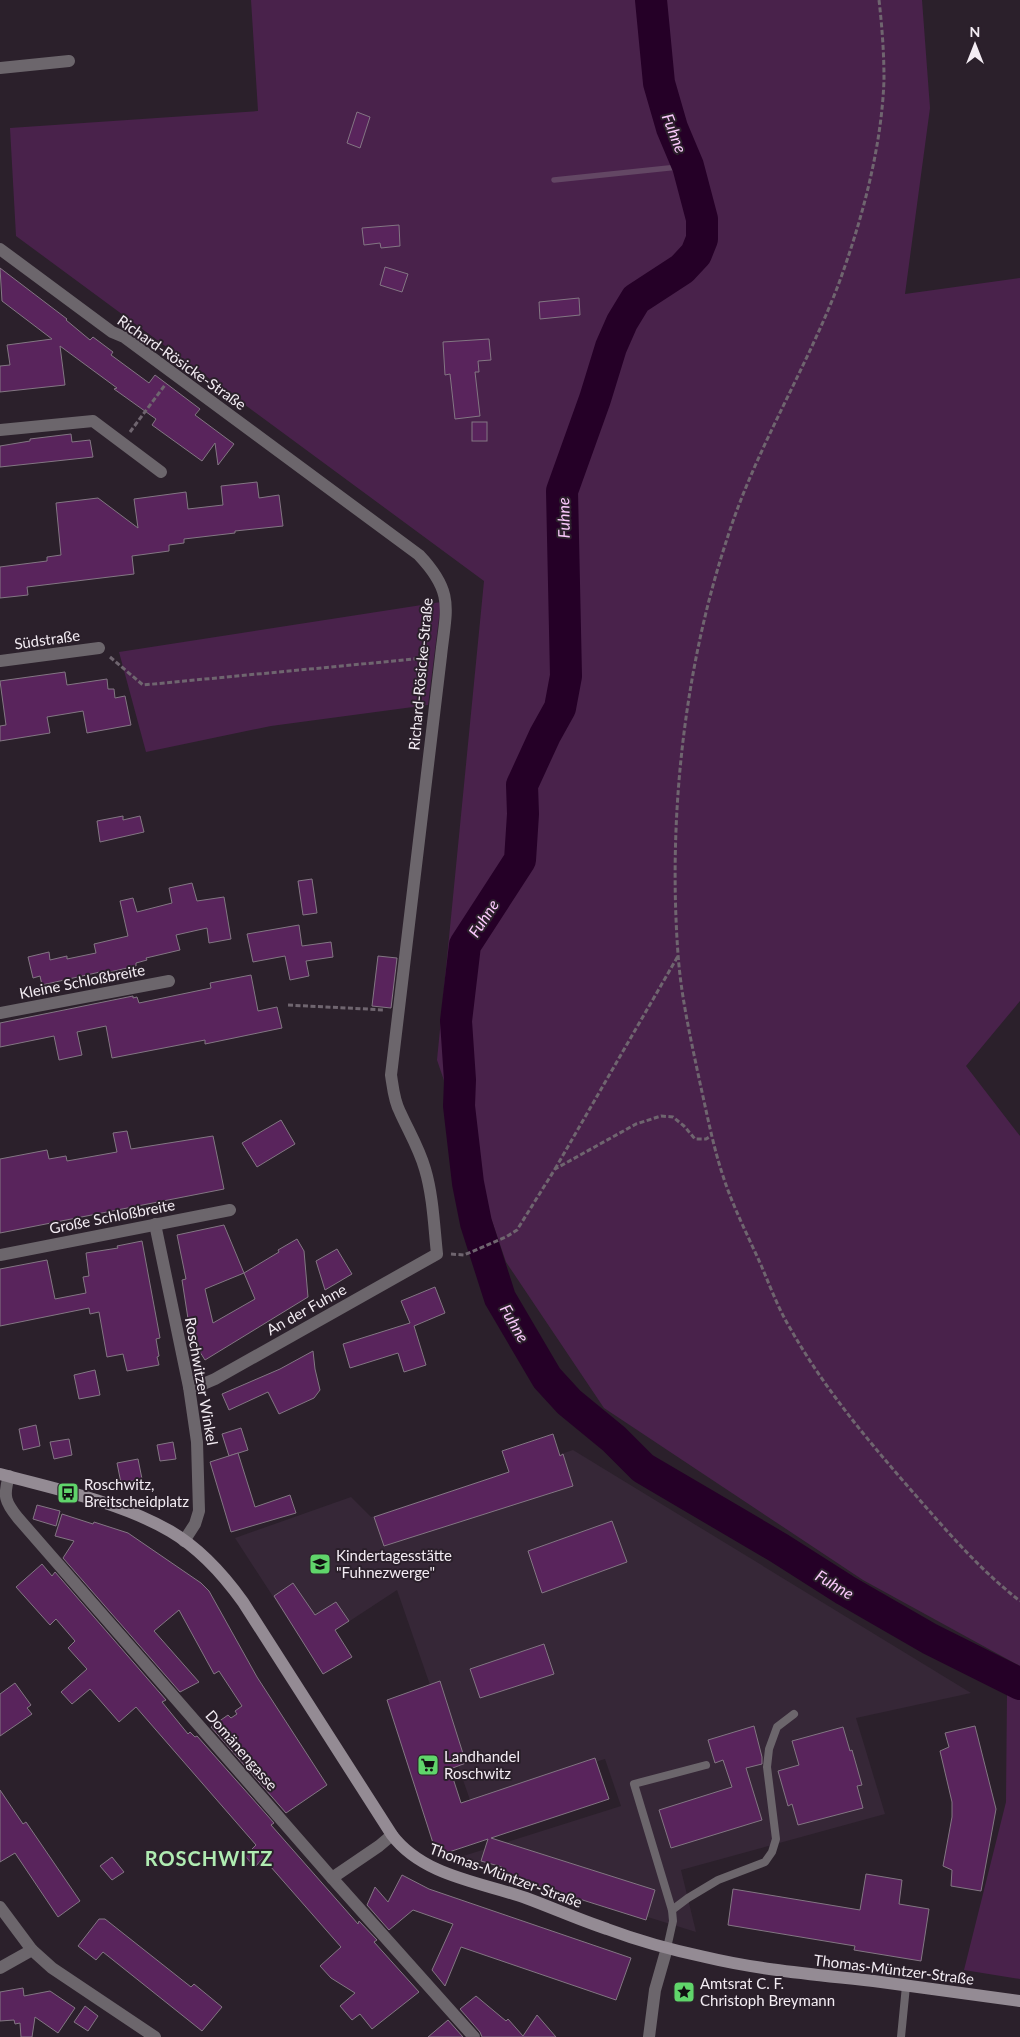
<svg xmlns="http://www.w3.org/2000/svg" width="1020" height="2037" font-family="Lato,sans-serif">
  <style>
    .built { fill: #362737 }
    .green { fill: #49224b }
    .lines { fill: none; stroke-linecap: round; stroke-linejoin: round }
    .stream { stroke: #634764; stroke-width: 5.5 }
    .river { stroke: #250027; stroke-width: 32 }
    .building { fill: #59245c; stroke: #837683; fill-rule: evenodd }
    .path { stroke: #6f656f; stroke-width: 3; stroke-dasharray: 5 2.5; stroke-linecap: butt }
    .service { stroke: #6c666c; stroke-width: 8 }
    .minor { stroke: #6c666c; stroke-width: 12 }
    .tertiary { stroke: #6c666c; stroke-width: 12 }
    .secondary { stroke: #948b94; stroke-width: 12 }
    .labels { text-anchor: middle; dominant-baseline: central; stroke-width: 4; stroke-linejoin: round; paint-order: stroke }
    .street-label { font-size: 15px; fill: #f3ecf3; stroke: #2b202b }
    .poi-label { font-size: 15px; fill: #f3ecf3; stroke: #2b202b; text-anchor: start }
    .water-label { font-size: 16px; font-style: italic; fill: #fbcafc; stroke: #2b202b }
    .district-label { font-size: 20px; font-weight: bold; letter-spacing: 1px; fill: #b0ecb2; stroke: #2b202b }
  </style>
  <rect width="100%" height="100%" fill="#2b202b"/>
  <path class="built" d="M 573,1450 L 971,1693 L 856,1718 L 885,1814 L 681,1870 L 696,1932 L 457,1858 L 621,1806 L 605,1759 L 470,1800 L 397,1590 L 307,1649 L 235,1538 L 351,1497 L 371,1517 Z"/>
  <g class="green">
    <path d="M 251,0 L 922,0 L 930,108 L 905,294 L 1020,278 L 1020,1001 L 966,1066 L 1020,1136 L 1020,1666 L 863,1580 L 604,1408 L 506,1262 L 437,1060 L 484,581 L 16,236 L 10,128 L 258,111 Z"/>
    <path d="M 441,602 L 428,705 L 271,726 L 146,752 L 119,652 Z"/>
    <path d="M 1007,1692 L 1020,1698 L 1020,1979 L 964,1970 L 1006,1802 Z"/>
  </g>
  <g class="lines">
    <path class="stream" d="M 554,180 L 688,166"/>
    <path class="river" d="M 651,0 L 659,83 L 672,128 L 688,166 L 702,219 L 702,239 L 696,254 L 682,269 L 636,299 L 622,322 L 611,347 L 595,399 L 562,491 L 566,676 L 560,708 L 545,735 L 522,785 L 523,814 L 520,860 L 465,945 L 456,1021 L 460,1080 L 459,1106 L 468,1183 L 476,1223 L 500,1298 L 547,1378 L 569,1402 L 614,1439 L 643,1468 L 779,1548 L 845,1590 L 930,1639 L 1020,1684"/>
  </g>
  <g class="building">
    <path d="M 357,112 L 370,117 L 360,148 L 347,143 Z"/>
    <path d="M 399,225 L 400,246 L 381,248 L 380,243 L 364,245 L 362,228 Z"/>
    <path d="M 385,267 L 408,274 L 402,292 L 380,285 Z"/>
    <path d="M 0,268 L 67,319 L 66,320 L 90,340 L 93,337 L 113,352 L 111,355 L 149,383 L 155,375 L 200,409 L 195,415 L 234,444 L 218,465 L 215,443 L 202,461 L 152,425 L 156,419 L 114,389 L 117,388 L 60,346 L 65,385 L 0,392 L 0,366 L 10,365 L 7,345 L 52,339 L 2,301 Z"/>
    <path d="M 579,298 L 580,315 L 540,319 L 539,302 Z"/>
    <path d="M 489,339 L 491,360 L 478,361 L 479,372 L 475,372 L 480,416 L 455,419 L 450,374 L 445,375 L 443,342 Z"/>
    <rect x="472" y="422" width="15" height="19"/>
    <path d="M 71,434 L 72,442 L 90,440 L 93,457 L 0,467 L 0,446 L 30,441 L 30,439 Z"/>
    <path d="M 257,482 L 259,498 L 279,495 L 283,526 L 235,531 L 235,533 L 184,539 L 184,543 L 169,545 L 169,551 L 132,556 L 134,574 L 27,587 L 28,595 L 0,598 L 0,567 L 47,561 L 47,557 L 61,555 L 56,503 L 98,498 L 138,528 L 134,499 L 186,492 L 188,509 L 223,505 L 221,486 Z"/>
    <path d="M 65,672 L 67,685 L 107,679 L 108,689 L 114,689 L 115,698 L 125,696 L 131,725 L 87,733 L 83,711 L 47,717 L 50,733 L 0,741 L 0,726 L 6,725 L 0,681 Z"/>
    <path d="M 123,816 L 123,820 L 140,816 L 144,832 L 100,842 L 97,821 Z"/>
    <path d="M 312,879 L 317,913 L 303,915 L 298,881 Z"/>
    <path d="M 192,883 L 197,901 L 224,897 L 231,939 L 209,943 L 207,928 L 176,935 L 180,950 L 146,958 L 147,960 L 136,963 L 136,966 L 101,974 L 100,972 L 42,985 L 40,976 L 33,978 L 28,957 L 49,952 L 50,960 L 67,956 L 67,959 L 96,953 L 94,944 L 128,936 L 120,901 L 133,898 L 137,912 L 172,903 L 169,888 Z"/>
    <path d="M 299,925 L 302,946 L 331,942 L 333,957 L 306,961 L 309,976 L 290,980 L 285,956 L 253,962 L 247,934 Z"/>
    <path d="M 378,956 L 397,958 L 391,1008 L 372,1006 Z"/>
    <path d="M 251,975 L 258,1011 L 277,1007 L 282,1028 L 205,1044 L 205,1040 L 112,1058 L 106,1026 L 77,1032 L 82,1055 L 59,1060 L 54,1036 L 0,1047 L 0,1023 L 133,996 L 133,998 L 137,997 L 139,1003 L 211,988 L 210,983 Z"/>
    <path d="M 281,1120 L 295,1144 L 257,1167 L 242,1143 Z"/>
    <path d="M 127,1131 L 131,1149 L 213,1136 L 224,1189 L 0,1233 L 0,1159 L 47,1150 L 49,1159 L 66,1156 L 67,1161 L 117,1152 L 113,1133 Z"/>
    <path d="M 224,1225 L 244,1273 L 279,1252 L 278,1250 L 297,1239 L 304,1251 L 308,1297 L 205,1360 L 191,1338 L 182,1280 L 186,1279 L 177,1235 ZM 244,1273 L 255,1299 L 213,1323 L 205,1289 Z"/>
    <path d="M 142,1241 L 160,1338 L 156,1339 L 159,1356 L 157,1357 L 159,1365 L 127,1371 L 123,1354 L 107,1357 L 99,1312 L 90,1314 L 89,1308 L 0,1326 L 0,1269 L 47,1260 L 55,1299 L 86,1293 L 83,1277 L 89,1276 L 86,1253 L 118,1248 L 117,1246 Z"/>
    <path d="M 337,1249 L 352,1274 L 325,1290 L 316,1261 Z"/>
    <path d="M 435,1287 L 445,1313 L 414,1326 L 426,1365 L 404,1372 L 398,1353 L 350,1368 L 343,1344 L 410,1323 L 401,1301 Z"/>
    <path d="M 313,1351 L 315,1369 L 320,1390 L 314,1398 L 279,1414 L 268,1392 L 229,1410 L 222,1394 L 280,1369 Z"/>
    <path d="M 95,1370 L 100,1395 L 79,1399 L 74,1375 Z"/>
    <path d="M 36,1425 L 40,1446 L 23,1450 L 19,1429 Z"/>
    <path d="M 241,1428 L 248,1450 L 229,1456 L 222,1434 Z"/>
    <path d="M 553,1434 L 560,1456 L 563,1454 L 573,1486 L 384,1546 L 374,1517 L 509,1472 L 502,1451 Z"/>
    <path d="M 69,1439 L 72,1455 L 54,1459 L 50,1442 Z"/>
    <path d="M 173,1442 L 176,1459 L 160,1461 L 157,1445 Z"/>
    <path d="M 238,1453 L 255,1507 L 290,1495 L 296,1513 L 231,1532 L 210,1462 Z"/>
    <path d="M 138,1459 L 142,1479 L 121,1483 L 117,1463 Z"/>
    <path d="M 37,1505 L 60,1511 L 56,1526 L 33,1519 Z"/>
    <path d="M 62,1514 L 93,1524 L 94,1522 L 128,1533 L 201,1583 L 209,1591 L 257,1677 L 327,1785 L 286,1813 L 211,1727 L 228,1715 L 231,1718 L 237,1714 L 235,1711 L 242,1706 L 219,1671 L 214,1674 L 179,1610 L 154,1631 L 199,1682 L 180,1692 L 63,1558 L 74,1541 L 55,1536 Z"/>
    <path d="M 612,1521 L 627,1562 L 542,1593 L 528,1551 Z"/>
    <path d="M 42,1564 L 52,1576 L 55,1572 L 166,1700 L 162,1702 L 188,1734 L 190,1732 L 195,1737 L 197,1736 L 274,1823 L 271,1825 L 358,1924 L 359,1921 L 377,1940 L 374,1942 L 419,1992 L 372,2029 L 360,2014 L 352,2020 L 340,2006 L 355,1993 L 331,1978 L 320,1966 L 341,1947 L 263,1858 L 255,1867 L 245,1856 L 256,1845 L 136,1707 L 119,1722 L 90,1689 L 72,1704 L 61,1692 L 87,1669 L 68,1648 L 75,1641 L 56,1619 L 50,1625 L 16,1587 Z"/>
    <path d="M 293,1583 L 315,1615 L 336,1602 L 349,1621 L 335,1630 L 352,1657 L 323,1674 L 274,1596 Z"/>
    <path d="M 544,1644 L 554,1674 L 480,1698 L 470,1669 Z"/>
    <path d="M 440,1681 L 466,1763 L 450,1769 L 461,1803 L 595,1758 L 609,1799 L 491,1838 L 655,1890 L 646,1920 L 500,1874 L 502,1867 L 481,1861 L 488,1839 L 446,1853 L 434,1846 L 387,1700 Z"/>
    <path d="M 15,1683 L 31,1705 L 27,1708 L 32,1714 L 0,1736 L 0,1694 Z"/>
    <path d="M 754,1726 L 762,1757 L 762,1764 L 746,1768 L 762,1820 L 671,1848 L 659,1810 L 732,1787 L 723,1760 L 715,1763 L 708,1740 Z"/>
    <path d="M 975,1726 L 996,1809 L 981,1891 L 951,1886 L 952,1870 L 943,1866 L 952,1817 L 952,1802 L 940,1751 L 949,1747 L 945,1733 Z"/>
    <path d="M 843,1727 L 850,1751 L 852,1750 L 862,1785 L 857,1786 L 863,1808 L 798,1825 L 792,1804 L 788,1806 L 778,1771 L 799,1765 L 792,1741 Z"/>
    <path d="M 0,1790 L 23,1824 L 26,1822 L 80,1901 L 58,1917 L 15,1853 L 0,1862 Z"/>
    <path d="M 112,1857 L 124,1872 L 112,1880 L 100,1866 Z"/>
    <path d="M 866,1874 L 902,1880 L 899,1904 L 929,1909 L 921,1961 L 854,1950 L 855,1946 L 728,1925 L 733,1889 L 860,1910 Z"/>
    <path d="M 402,1875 L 429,1889 L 631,1958 L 616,2000 L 461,1947 L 445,1986 L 432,1970 L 453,1924 L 413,1910 L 389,1930 L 367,1905 L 375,1887 L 388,1902 Z"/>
    <path d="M 99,1919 L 105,1919 L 191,1987 L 194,1984 L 222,2007 L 202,2031 L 103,1952 L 96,1960 L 78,1946 Z"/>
    <path d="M 23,1988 L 24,1996 L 50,1991 L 75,2008 L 58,2033 L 35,2017 L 32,2037 L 21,2037 L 20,2023 L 15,2024 L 14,2020 L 0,2021 L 0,1992 Z"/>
    <path d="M 476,1996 L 506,2021 L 508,2019 L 523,2036 L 537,2015 L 556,2037 L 482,2037 L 480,2032 L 460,2009 Z"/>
    <path d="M 85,2006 L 98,2016 L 88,2031 L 74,2022 Z"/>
    <path d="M 448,2020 L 463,2037 L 428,2037 Z"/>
  </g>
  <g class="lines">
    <g class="path">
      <path d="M 879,0 C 882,26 884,53 884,79 C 882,146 862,220 839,283 C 806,370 755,450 727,539 C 684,669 668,818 678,954 C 681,997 691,1040 700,1083 C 707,1114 713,1146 723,1176 C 733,1207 748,1236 761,1265 C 770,1286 778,1308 790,1328 C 823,1386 861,1432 904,1482 C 941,1524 976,1567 1020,1601"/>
      <path d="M 130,432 L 165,385"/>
      <path d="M 110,657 L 143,685 L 425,658"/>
      <path d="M 288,1005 L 385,1010"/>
      <path d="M 555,1169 L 678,956"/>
      <path d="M 451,1254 L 464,1255 L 506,1237 L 517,1230 L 555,1169 L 636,1124 L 661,1116 L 673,1117 L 684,1126 L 695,1139 L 706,1139 L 711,1136"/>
    </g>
    <g class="service">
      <path d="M 672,1910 L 688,1898 L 718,1880 L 765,1862 L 772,1852 L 776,1839 L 767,1767 L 769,1749 L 777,1727 L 794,1714"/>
      <path d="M 667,1948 L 673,1921 L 672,1910 L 634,1784 L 706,1765"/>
      <path d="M 901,2037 L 906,1986"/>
    </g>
    <g class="minor">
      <path d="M 0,68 L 69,61"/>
      <path d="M 0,249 L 112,332 L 124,337 L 419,555 C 455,593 446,609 441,656 L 391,1075 C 393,1088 394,1101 400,1112 C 409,1132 419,1148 425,1169 C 433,1196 434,1226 437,1254 L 215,1379 L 201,1385 L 189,1387"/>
      <path d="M 0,430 L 93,421 L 161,472"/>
      <path d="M 0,661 L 99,648"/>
      <path d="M 0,1013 L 169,981"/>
      <path d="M 155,1224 L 189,1387 L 197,1442 L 199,1511 L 195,1524 L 184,1541"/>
      <path d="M 0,1255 L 230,1210"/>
      <path d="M 9,1476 C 3,1496 5,1502 18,1518 L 332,1878 L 474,2037"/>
      <path d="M 332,1878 L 379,1846 L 392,1835"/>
      <path d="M 0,1907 L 32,1950"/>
      <path d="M 0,1968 L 32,1950 L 52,1968 L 155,2037"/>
    </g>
    <path class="tertiary" d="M 649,2037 L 655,1990 L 667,1948"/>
    <path class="secondary" d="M 0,1474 C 55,1489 120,1502 170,1531 C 199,1548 223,1574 243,1602 L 392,1835 C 423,1876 480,1882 526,1898 C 553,1908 580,1920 607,1929 C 639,1941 672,1950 705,1957 C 764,1971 822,1975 881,1982 C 928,1988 974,1995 1020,2001"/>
  </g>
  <defs>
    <g id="bus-square" transform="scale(1.125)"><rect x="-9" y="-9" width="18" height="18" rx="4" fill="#60d56b" stroke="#2b202b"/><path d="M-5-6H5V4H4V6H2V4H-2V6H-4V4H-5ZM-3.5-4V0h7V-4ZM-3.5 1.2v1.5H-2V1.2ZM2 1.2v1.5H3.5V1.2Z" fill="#111"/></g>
    <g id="school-square" transform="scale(1.125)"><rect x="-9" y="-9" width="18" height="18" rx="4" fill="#60d56b" stroke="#2b202b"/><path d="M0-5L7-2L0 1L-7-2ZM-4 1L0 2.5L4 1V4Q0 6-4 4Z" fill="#111"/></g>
    <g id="supermarket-square" transform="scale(1.125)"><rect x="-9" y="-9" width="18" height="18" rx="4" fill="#60d56b" stroke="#2b202b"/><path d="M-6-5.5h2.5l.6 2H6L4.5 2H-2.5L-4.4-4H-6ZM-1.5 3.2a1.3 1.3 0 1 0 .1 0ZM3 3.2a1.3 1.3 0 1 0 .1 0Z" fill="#111"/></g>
    <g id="sight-square" transform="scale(1.125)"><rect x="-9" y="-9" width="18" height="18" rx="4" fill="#60d56b" stroke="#2b202b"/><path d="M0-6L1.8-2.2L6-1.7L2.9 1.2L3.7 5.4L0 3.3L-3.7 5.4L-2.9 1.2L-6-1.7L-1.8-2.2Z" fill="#111"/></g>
  </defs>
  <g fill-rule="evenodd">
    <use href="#bus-square" x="68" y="1493"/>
    <use href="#school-square" x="320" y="1564"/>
    <use href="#supermarket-square" x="428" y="1765"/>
    <use href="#sight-square" x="684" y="1992"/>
  </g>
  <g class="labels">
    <g class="street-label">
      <text transform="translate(182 362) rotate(35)">Richard-Rösicke-Straße</text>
      <text transform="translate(47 639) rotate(-8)">Südstraße</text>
      <text transform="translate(420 674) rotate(-85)">Richard-Rösicke-Straße</text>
      <text transform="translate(82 981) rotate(-11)">Kleine Schloßbreite</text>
      <text transform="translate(112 1216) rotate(-11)">Große Schloßbreite</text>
      <text transform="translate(306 1309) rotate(-29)">An der Fuhne</text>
      <text transform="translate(202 1381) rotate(80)">Roschwitzer Winkel</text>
      <text transform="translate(242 1750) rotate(49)">Domänengasse</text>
      <text transform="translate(506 1875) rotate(20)">Thomas-Müntzer-Straße</text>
      <text transform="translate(894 1969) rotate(7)">Thomas-Müntzer-Straße</text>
    </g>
    <g class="poi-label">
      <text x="84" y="1484">Roschwitz,<tspan x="84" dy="17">Breitscheidplatz</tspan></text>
      <text x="336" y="1555">Kindertagesstätte<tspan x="336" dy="17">"Fuhnezwerge"</tspan></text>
      <text x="444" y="1756">Landhandel<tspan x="444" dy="17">Roschwitz</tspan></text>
      <text x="700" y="1983">Amtsrat C. F.<tspan x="700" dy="17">Christoph Breymann</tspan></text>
    </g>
    <g class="water-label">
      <text transform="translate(675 133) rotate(69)">Fuhne</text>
      <text transform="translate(563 518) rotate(-91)">Fuhne</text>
      <text transform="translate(483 918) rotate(-57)">Fuhne</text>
      <text transform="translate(515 1323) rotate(60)">Fuhne</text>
      <text transform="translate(835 1584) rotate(31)">Fuhne</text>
    </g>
    <g class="district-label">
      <text x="209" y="1858">ROSCHWITZ</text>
    </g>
  </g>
  <g transform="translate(975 45)" stroke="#2b202b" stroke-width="4" paint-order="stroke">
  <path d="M0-4L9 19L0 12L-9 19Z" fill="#f3ecf3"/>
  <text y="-8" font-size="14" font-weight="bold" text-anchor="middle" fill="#f3ecf3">N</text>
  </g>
</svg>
